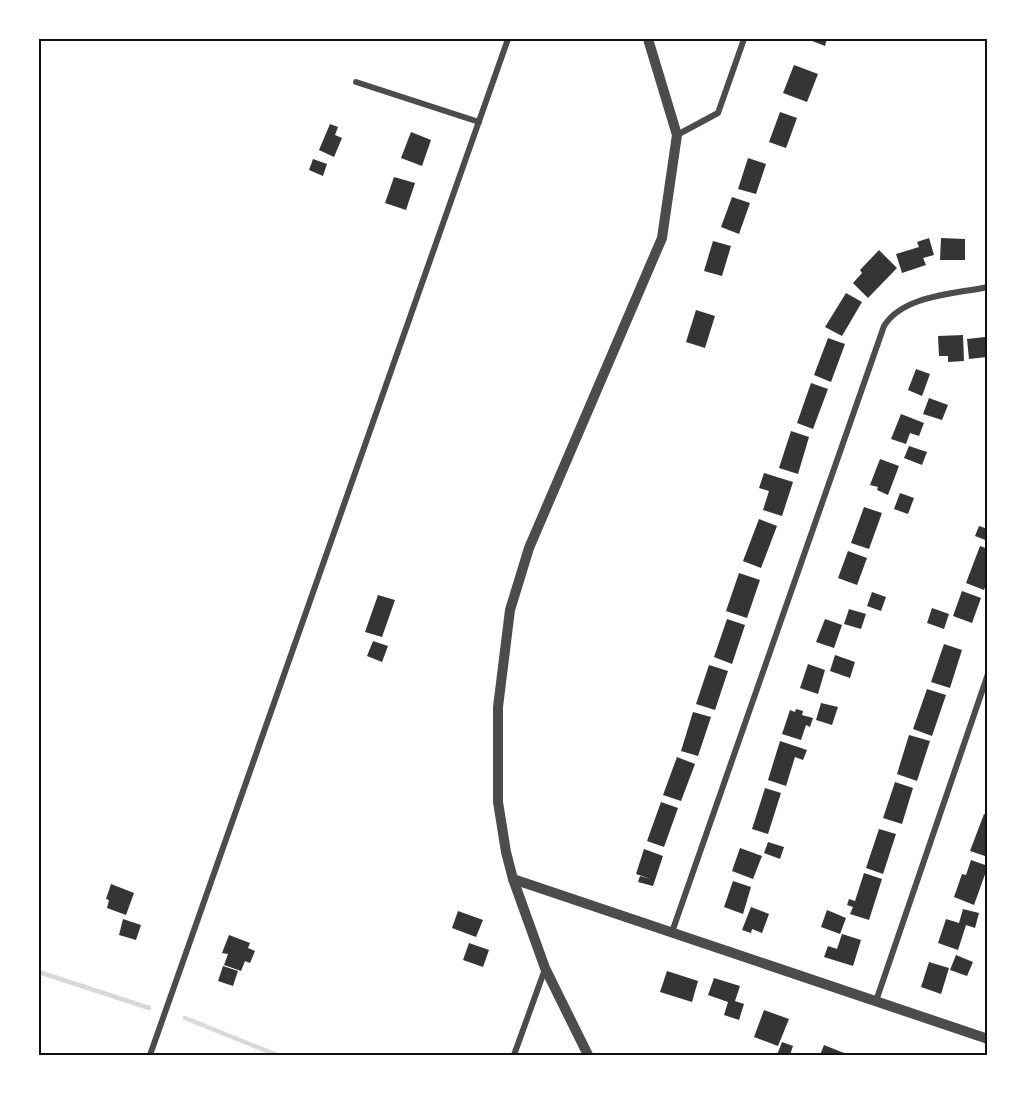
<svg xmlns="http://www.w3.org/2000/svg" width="1027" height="1094" font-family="'Varela Round',sans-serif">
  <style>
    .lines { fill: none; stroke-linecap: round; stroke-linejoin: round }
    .stream { stroke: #d9d9d9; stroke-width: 4.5 }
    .building { fill: #353535 }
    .minor { stroke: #4c4c4c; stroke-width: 6 }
    .tertiary { stroke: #4c4c4c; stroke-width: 10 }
    .neatline { fill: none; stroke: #111; stroke-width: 2 }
  </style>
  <rect width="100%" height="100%" fill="#fff"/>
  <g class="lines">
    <g class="stream">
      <path d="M 39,972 L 149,1008"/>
      <path d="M 185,1018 L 277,1055"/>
    </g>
  </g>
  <g class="building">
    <path d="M 807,39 L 827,39 L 825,46 Z"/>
    <path d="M 794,65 L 818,74 L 807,102 L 783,93 Z"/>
    <path d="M 780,112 L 797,118 L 786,148 L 769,142 Z"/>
    <path d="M 330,124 L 338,127 L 335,135 L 342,138 L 334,157 L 319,150 Z"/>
    <path d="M 411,132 L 431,140 L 422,166 L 401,158 Z"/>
    <path d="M 748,158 L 766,164 L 756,194 L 738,189 Z"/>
    <path d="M 313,159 L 327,164 L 323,176 L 309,170 Z"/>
    <path d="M 394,177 L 415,183 L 406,210 L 385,203 Z"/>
    <path d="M 732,197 L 750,203 L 739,234 L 721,227 Z"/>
    <path d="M 929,238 L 934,255 L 923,258 L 926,265 L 902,273 L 896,254 L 919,247 L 917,242 Z"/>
    <path d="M 941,238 L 965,239 L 965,260 L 940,260 Z"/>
    <path d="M 713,241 L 731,246 L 722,276 L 704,271 Z"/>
    <path d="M 879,250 L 897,268 L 868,298 L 853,283 L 862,273 L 860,270 Z"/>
    <path d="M 846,293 L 862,302 L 842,336 L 825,327 Z"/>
    <path d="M 696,310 L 715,316 L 705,348 L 686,342 Z"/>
    <path d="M 963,335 L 964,361 L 948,362 L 948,356 L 939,356 L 938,336 Z"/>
    <path d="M 985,337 L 987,357 L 969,359 L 967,339 Z"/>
    <path d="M 828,338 L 845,344 L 831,382 L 814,375 Z"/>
    <path d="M 916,369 L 930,374 L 922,396 L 908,390 Z"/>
    <path d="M 811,383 L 828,389 L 813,429 L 797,423 Z"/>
    <path d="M 929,398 L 948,405 L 942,420 L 923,414 Z"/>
    <path d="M 901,414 L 924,423 L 919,436 L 910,433 L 906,444 L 891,439 Z"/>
    <path d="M 791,431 L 809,437 L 798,474 L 779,468 Z"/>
    <path d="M 909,446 L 927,452 L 922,465 L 904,458 Z"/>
    <path d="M 880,459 L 899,466 L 888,495 L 877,490 L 878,487 L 870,485 Z"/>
    <path d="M 764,473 L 793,482 L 782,516 L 763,510 L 769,491 L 759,488 Z"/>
    <path d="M 900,493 L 914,498 L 908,514 L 894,509 Z"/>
    <path d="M 864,507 L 882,513 L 869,549 L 851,543 Z"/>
    <path d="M 759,519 L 777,526 L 761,568 L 743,561 Z"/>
    <path d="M 979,526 L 988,529 L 988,541 L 975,536 Z"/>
    <path d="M 980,546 L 988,549 L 988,579 L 984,590 L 966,583 Z"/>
    <path d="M 848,551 L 867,558 L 857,585 L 838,578 Z"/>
    <path d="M 739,573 L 760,580 L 747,618 L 726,611 Z"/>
    <path d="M 962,591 L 981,598 L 972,623 L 953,616 Z"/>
    <path d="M 872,592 L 886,597 L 881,611 L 867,606 Z"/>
    <path d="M 378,595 L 395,600 L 382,637 L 365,632 Z"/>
    <path d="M 932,608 L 949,614 L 944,629 L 927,623 Z"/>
    <path d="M 849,609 L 866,614 L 861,629 L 844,624 Z"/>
    <path d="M 727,619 L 745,625 L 732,664 L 714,657 Z"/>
    <path d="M 825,619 L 842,625 L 834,648 L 816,642 Z"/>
    <path d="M 373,641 L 388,646 L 382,662 L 367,656 Z"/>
    <path d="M 944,644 L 962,650 L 950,688 L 931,682 Z"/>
    <path d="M 835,655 L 855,662 L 850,678 L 830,671 Z"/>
    <path d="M 808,664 L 825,670 L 818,694 L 800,688 Z"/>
    <path d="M 709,665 L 728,671 L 715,710 L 696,704 Z"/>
    <path d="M 927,689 L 946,695 L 932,736 L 913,729 Z"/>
    <path d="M 821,703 L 838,707 L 832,725 L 816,720 Z"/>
    <path d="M 796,709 L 803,711 L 802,715 L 813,718 L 810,727 L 806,725 L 801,740 L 782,734 L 790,710 L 795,712 Z"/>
    <path d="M 693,712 L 711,717 L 698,756 L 681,751 Z"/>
    <path d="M 909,735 L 930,741 L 917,781 L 897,774 Z"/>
    <path d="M 780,741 L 807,750 L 803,760 L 795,757 L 786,786 L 768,780 Z"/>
    <path d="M 677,757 L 695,764 L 681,801 L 663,795 Z"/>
    <path d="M 895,782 L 913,788 L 902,824 L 883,818 Z"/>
    <path d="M 765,788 L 781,793 L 768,834 L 752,829 Z"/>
    <path d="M 661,802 L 678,808 L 664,847 L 647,841 Z"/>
    <path d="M 984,814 L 988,815 L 988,857 L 970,851 Z"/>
    <path d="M 879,829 L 896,834 L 883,874 L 866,868 Z"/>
    <path d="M 768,842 L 784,847 L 780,859 L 764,853 Z"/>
    <path d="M 740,848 L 762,856 L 753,879 L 732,871 Z"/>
    <path d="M 644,849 L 663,856 L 653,886 L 638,882 L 640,876 L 651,879 L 636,874 Z"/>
    <path d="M 971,860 L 988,866 L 974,905 L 954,897 L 962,874 L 966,875 Z"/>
    <path d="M 864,873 L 882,879 L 869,920 L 850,914 L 853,907 L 847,905 L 849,899 L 855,901 Z"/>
    <path d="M 733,881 L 751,887 L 743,914 L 724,907 Z"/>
    <path d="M 111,884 L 134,893 L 126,915 L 107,908 L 109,900 L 106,899 Z"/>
    <path d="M 751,907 L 769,914 L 762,933 L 752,929 L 751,933 L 742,930 Z"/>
    <path d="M 963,909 L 979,913 L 975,928 L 966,925 L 958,950 L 938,943 L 946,919 L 959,923 Z"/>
    <path d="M 827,910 L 846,918 L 840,934 L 821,927 Z"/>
    <path d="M 458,911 L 483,920 L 476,937 L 452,928 Z"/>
    <path d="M 123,919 L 141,925 L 136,940 L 119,935 Z"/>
    <path d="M 842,934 L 861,940 L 853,966 L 824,957 L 828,946 L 837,949 Z"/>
    <path d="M 229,935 L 250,943 L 248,948 L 255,951 L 250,963 L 245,961 L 241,971 L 224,965 L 228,954 L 222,953 Z"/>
    <path d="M 469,943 L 489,950 L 483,967 L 463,960 Z"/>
    <path d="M 956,955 L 973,962 L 967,976 L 950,970 Z"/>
    <path d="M 929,962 L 949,968 L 941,994 L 921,987 Z"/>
    <path d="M 223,966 L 238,971 L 233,986 L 218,981 Z"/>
    <path d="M 667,971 L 698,981 L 692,1002 L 660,992 Z"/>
    <path d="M 714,978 L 740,986 L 735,1001 L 744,1004 L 739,1020 L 724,1015 L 728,1002 L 708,995 Z"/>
    <path d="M 764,1010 L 789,1019 L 778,1046 L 754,1037 Z"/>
    <path d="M 782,1042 L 793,1046 L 790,1055 L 777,1055 Z"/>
    <path d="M 824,1045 L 849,1055 L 820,1055 Z"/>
  </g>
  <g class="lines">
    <g class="minor">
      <path d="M 356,82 L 479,122"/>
      <path d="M 677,135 L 718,113 L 744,39"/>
      <path d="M 672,932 L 884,326 C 903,295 955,294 988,287"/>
      <path d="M 876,1001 L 988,674"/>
      <path d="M 150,1055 L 508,39"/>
      <path d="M 514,1055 L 545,969"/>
    </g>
    <g class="tertiary">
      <path d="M 513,879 L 988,1039"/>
      <path d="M 588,1055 L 545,968 L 513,879 L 506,852 L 498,802 L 498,707 L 510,610 L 529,548 L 662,238 L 677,135 L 648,39"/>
    </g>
  </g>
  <rect width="1027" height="1094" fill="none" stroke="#ffffff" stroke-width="81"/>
  <rect x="40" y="40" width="946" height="1014" class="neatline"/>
</svg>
